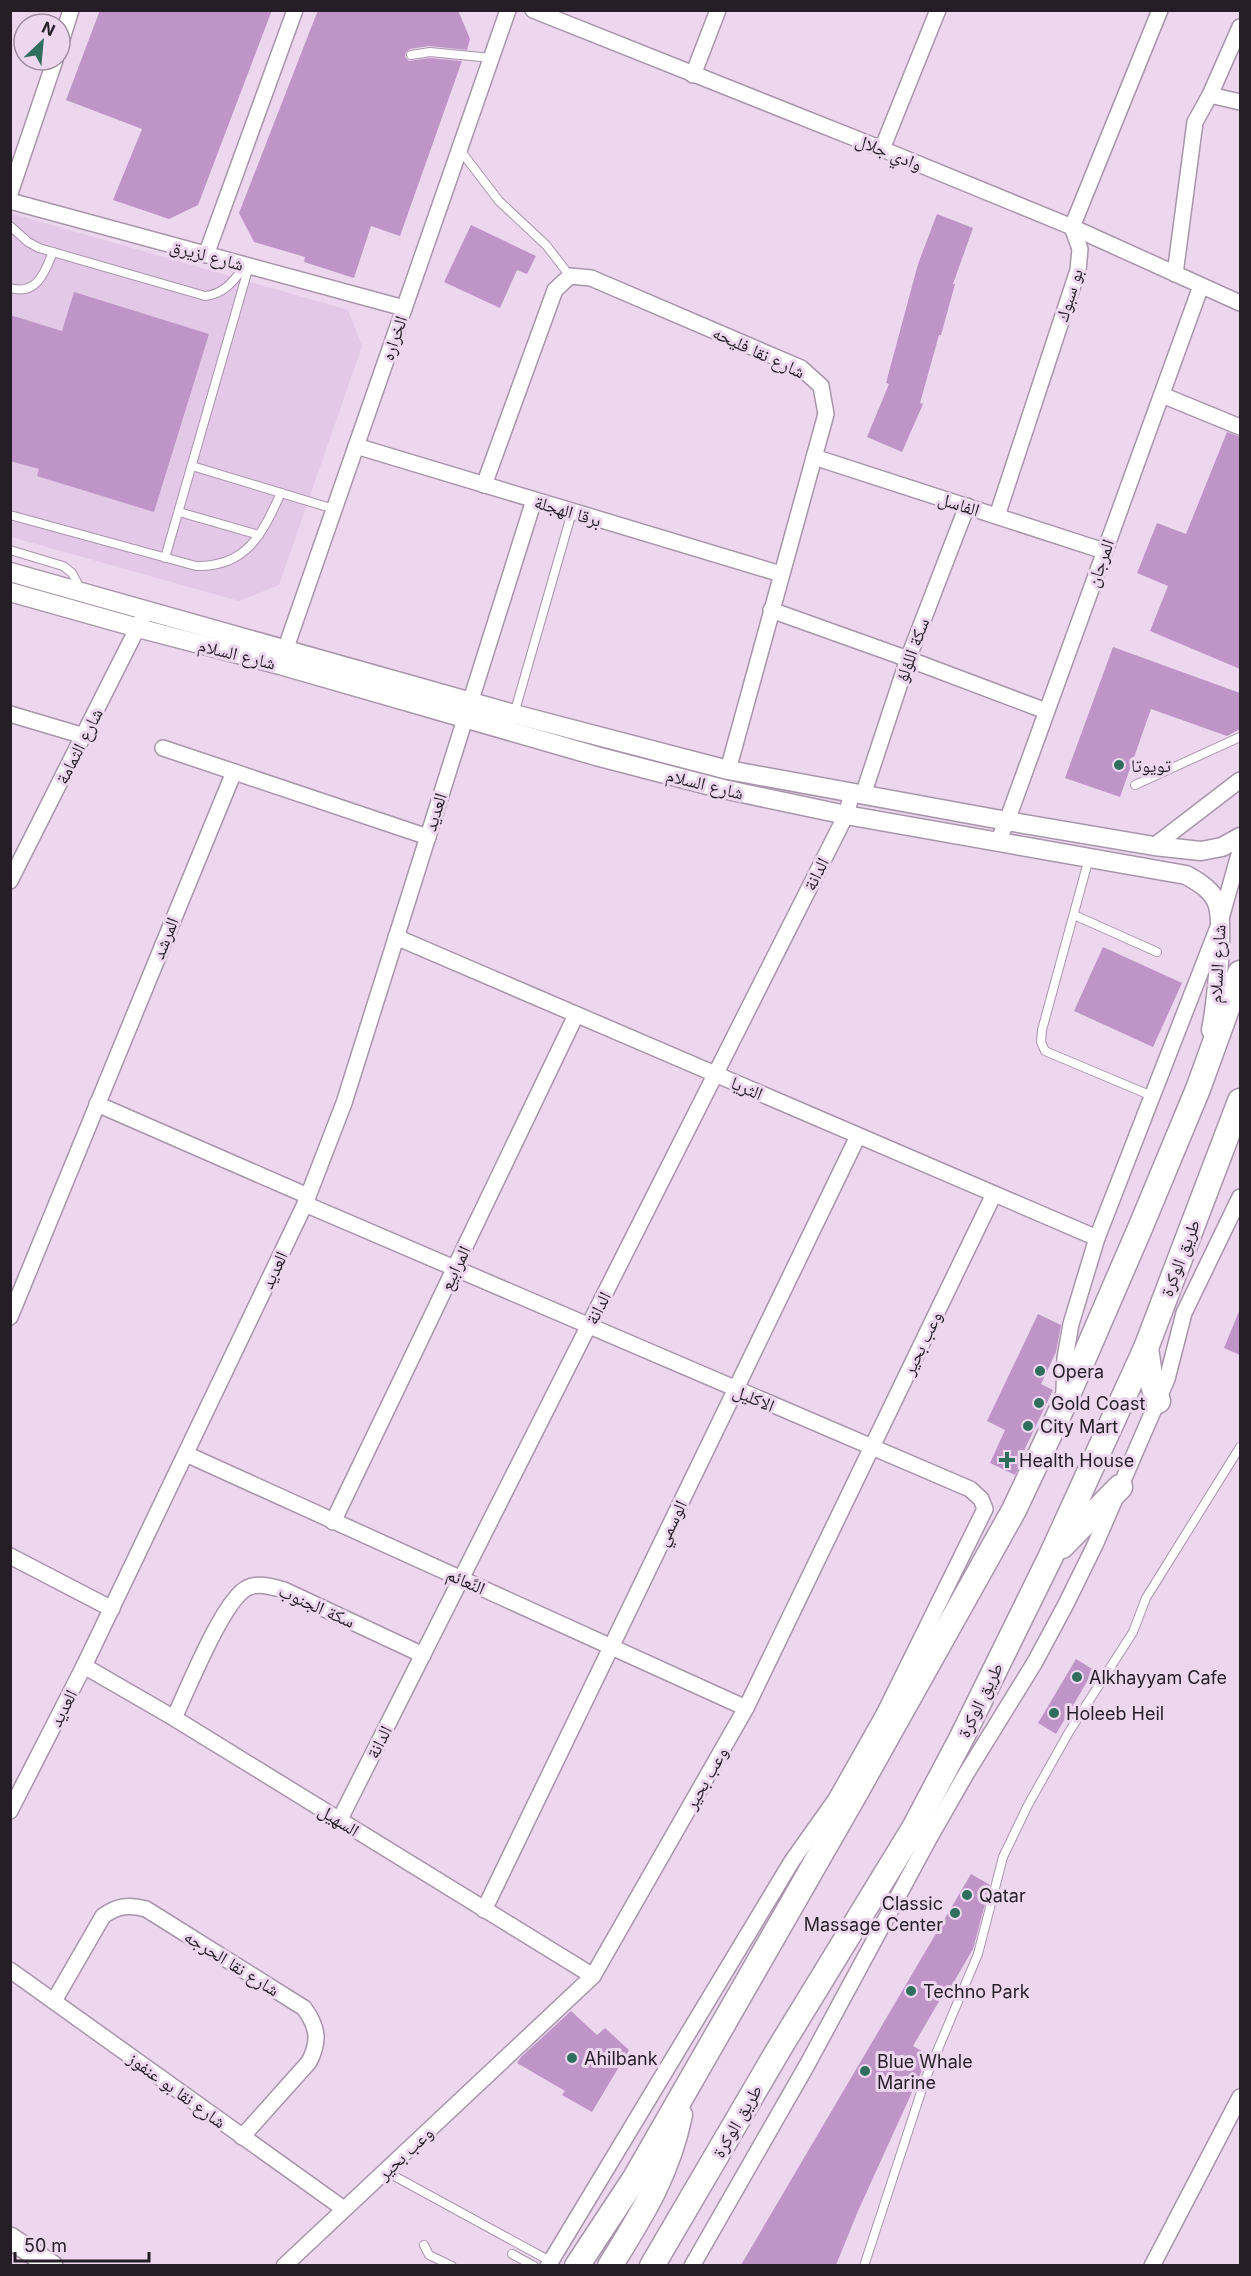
<svg xmlns="http://www.w3.org/2000/svg" width="1251" height="2276" font-family="Inter,'Noto Naskh Arabic',sans-serif">
  <style>
    .built { fill: #e3c8e7 }
    .building { fill: #bf94c7 }
    .lines { fill: none; stroke-linecap: round; stroke-linejoin: round }
    .service-casing { stroke: #a894ab; stroke-width: 10 }
    .minor-casing { stroke: #a894ab; stroke-width: 18 }
    .tertiary-casing { stroke: #a894ab; stroke-width: 21 }
    .secondary-casing { stroke: #a894ab; stroke-width: 24 }
    .trunk-casing { stroke: #a894ab; stroke-width: 27 }
    .service { stroke: #fff; stroke-width: 8 }
    .minor { stroke: #fff; stroke-width: 15 }
    .tertiary { stroke: #fff; stroke-width: 18 }
    .secondary { stroke: #fff; stroke-width: 21 }
    .trunk { stroke: #fff; stroke-width: 24 }
    .poi-dot { fill: #2f6e5c; stroke: #ecd7ef; stroke-width: 2 }
    .labels { text-anchor: middle; dominant-baseline: central; stroke-width: 6; stroke-linejoin: round; paint-order: stroke }
    .street-label { font-size: 18px; fill: #261e27; stroke: #ecd7ef }
    .poi-label { font-size: 18px; fill: #261e27; stroke: #ecd7ef; text-anchor: start }
  </style>
  <rect width="100%" height="100%" fill="#ecd7ef"/>
  <path class="built" d="M 10,213 L 348,310 L 362,346 L 279,585 L 239,601 L 11,537 Z"/>
  <g class="building">
    <path d="M 100,10 L 272,10 L 198,205 L 169,219 L 113,200 L 142,129 L 66,100 Z"/>
    <path d="M 318,10 L 458,10 L 470,39 L 467,50 L 429,46 L 410,49 L 406,52 L 405,57 L 409,61 L 430,58 L 462,61 L 400,236 L 371,226 L 354,278 L 304,262 L 305,257 L 254,242 L 239,213 Z"/>
    <path d="M 937,214 L 973,228 L 953,284 L 955,284 L 941,335 L 939,335 L 920,403 L 923,404 L 902,452 L 867,437 L 889,384 L 886,383 L 918,264 Z"/>
    <path d="M 471,225 L 536,256 L 527,274 L 517,270 L 500,308 L 444,282 Z"/>
    <path d="M 74,292 L 209,334 L 154,512 L 37,476 L 39,469 L 10,461 L 10,315 L 62,331 Z"/>
    <path d="M 1227,432 L 1240,437 L 1240,669 L 1150,631 L 1168,586 L 1137,573 L 1157,523 L 1186,534 Z"/>
    <path d="M 1113,647 L 1240,693 L 1240,729 L 1227,736 L 1151,709 L 1120,797 L 1065,778 Z"/>
    <path d="M 1103,947 L 1182,983 L 1153,1047 L 1074,1011 Z"/>
    <path d="M 1240,1309 L 1240,1355 L 1224,1348 Z"/>
    <path d="M 1038,1314 L 1061,1325 L 1056,1352 L 1041,1384 L 1053,1390 L 1021,1457 L 1023,1458 L 1015,1475 L 990,1463 L 1005,1430 L 987,1421 Z"/>
    <path d="M 1076,1659 L 1094,1670 L 1056,1734 L 1038,1723 Z"/>
    <path d="M 971,1874 L 990,1885 L 973,1949 L 948,1992 L 945,1991 L 913,2046 L 929,2055 L 858,2211 L 836,2265 L 741,2265 Z"/>
    <path d="M 571,2011 L 597,2035 L 605,2028 L 629,2050 L 592,2112 L 562,2095 L 565,2091 L 517,2063 L 521,2057 Z"/>
  </g>
  <g class="lines">
    <g class="service-casing">
      <g id="service">
        <path d="M 411,55 L 430,52 L 491,58"/>
        <path d="M 460,150 L 499,201 L 546,245 L 570,276"/>
        <path d="M 10,226 L 28,242 L 39,248 L 205,296 C 225,294 234,280 246,265"/>
        <path d="M 10,288 C 37,296 45,272 53,252"/>
        <path d="M 192,466 L 334,509"/>
        <path d="M 179,512 L 259,535"/>
        <path d="M 10,515 L 196,566 C 247,567 262,534 281,493"/>
        <path d="M 10,550 L 63,566 L 72,573 L 81,590"/>
        <path d="M 165,558 L 249,266"/>
        <path d="M 514,714 L 572,512"/>
        <path d="M 1135,785 L 1240,737"/>
        <path d="M 1089,858 L 1042,1030 L 1041,1042 L 1045,1051 L 1152,1096"/>
        <path d="M 1074,915 L 1157,952"/>
        <path d="M 385,2171 L 550,2261"/>
        <path d="M 424,2245 L 429,2255 L 452,2266"/>
        <path d="M 512,2254 L 534,2266"/>
        <path d="M 864,2266 L 925,2080 L 978,1954 L 1003,1857 L 1028,1805 L 1069,1732 L 1133,1632 L 1146,1598 L 1240,1447"/>
      </g>
    </g>
    <g class="minor-casing">
      <g id="minor">
        <path d="M 533,10 L 882,149 L 1072,227 L 1240,303"/>
        <path d="M 60,45 L 71,10"/>
        <path d="M 693,75 L 718,10"/>
        <path d="M 1210,95 L 1240,102"/>
        <path d="M 882,149 L 938,10"/>
        <path d="M 10,193 L 55,60"/>
        <path d="M 10,201 L 404,308"/>
        <path d="M 206,255 L 295,10"/>
        <path d="M 1175,274 L 1195,122 L 1210,95 L 1240,27"/>
        <path d="M 1162,395 L 1240,427"/>
        <path d="M 356,446 L 781,574"/>
        <path d="M 814,457 L 1104,551"/>
        <path d="M 484,485 L 555,290 L 570,276 L 591,278 L 801,368 L 821,386 L 826,414 L 728,770"/>
        <path d="M 997,516 L 1078,270 L 1080,249 L 1072,227 L 1160,10"/>
        <path d="M 771,610 L 908,659 L 1046,711"/>
        <path d="M 282,659 L 508,10"/>
        <path d="M 10,714 L 84,736"/>
        <path d="M 163,748 L 428,837"/>
        <path d="M 863,795 L 908,659 L 967,506"/>
        <path d="M 998,841 L 1007,821 L 1201,286"/>
        <path d="M 1154,846 L 1240,780"/>
        <path d="M 10,881 L 146,611"/>
        <path d="M 396,937 L 1097,1238"/>
        <path d="M 97,1104 L 308,1196"/>
        <path d="M 305,1204 L 970,1489 L 981,1499 L 985,1509 L 884,1714 L 836,1799 L 792,1861 L 548,2266"/>
        <path d="M 10,1317 L 234,772"/>
        <path d="M 1064,1392 L 1065,1358 L 1071,1324 L 1097,1238 L 1220,922 L 1240,851"/>
        <path d="M 186,1454 L 746,1708"/>
        <path d="M 333,1522 L 576,1015"/>
        <path d="M 10,1556 L 112,1609"/>
        <path d="M 84,1666 L 174,1718 L 593,1976"/>
        <path d="M 174,1718 C 187,1691 223,1600 247,1588 C 258,1582 273,1587 284,1590 L 423,1655"/>
        <path d="M 10,1811 L 84,1666 L 305,1204 L 344,1103 L 534,500"/>
        <path d="M 339,1821 L 846,815 L 852,793"/>
        <path d="M 484,1910 L 858,1136"/>
        <path d="M 10,1970 L 344,2209"/>
        <path d="M 54,2001 L 103,1916 C 117,1906 129,1904 146,1909 L 304,2008 C 318,2027 320,2041 309,2062 L 242,2137"/>
        <path d="M 284,2266 L 593,1976 L 746,1708 L 994,1194"/>
        <path d="M 692,2266 L 807,2065 L 930,1837 L 966,1774 L 1035,1662 L 1066,1604 L 1095,1545 L 1167,1379 L 1184,1313 L 1240,1197"/>
        <path d="M 1152,2266 L 1240,2097"/>
      </g>
    </g>
    <g class="tertiary-casing">
      <g id="tertiary">
        <path d="M 10,572 L 514,714 L 728,770 L 1007,821 L 1154,846 L 1201,851 L 1222,847 L 1240,837"/>
        <path d="M 10,592 L 138,628 L 280,665 L 596,756 L 723,789 L 846,815 L 1186,875 C 1199,882 1214,891 1218,906 C 1224,929 1216,1005 1211,1030"/>
      </g>
    </g>
    <g class="secondary-casing">
      <path id="secondary" d="M 10,2238 L 52,2266"/>
    </g>
    <g class="trunk-casing">
      <g id="trunk">
        <path d="M 1146,1348 L 1150,1375 L 1158,1401"/>
        <path d="M 1062,1546 L 1120,1487"/>
        <path d="M 577,2266 L 635,2178 L 855,1794 L 1014,1510 L 1064,1404 L 1141,1226 L 1198,1089 L 1240,973"/>
        <path d="M 610,2266 C 642,2214 667,2176 680,2115"/>
        <path d="M 652,2266 L 779,2049 L 914,1828 L 961,1739 L 1050,1558 L 1146,1348 L 1240,1101"/>
      </g>
    </g>
    <use href="#service" class="service"/>
    <use href="#minor" class="minor"/>
    <use href="#tertiary" class="tertiary"/>
    <use href="#secondary" class="secondary"/>
    <use href="#trunk" class="trunk"/>
  </g>
  <g class="poi-dot">
    <circle cx="1119" cy="765" r="6"/>
    <circle cx="1040" cy="1371" r="6"/>
    <circle cx="1039" cy="1403" r="6"/>
    <circle cx="1028" cy="1426" r="6"/>
    <path d="M1004 1451h6v6h6v6h-6v6h-6v-6h-6v-6h6z"/>
    <circle cx="1077" cy="1677" r="6"/>
    <circle cx="1054" cy="1713" r="6"/>
    <circle cx="967" cy="1895" r="6"/>
    <circle cx="955" cy="1913" r="6"/>
    <circle cx="911" cy="1991" r="6"/>
    <circle cx="572" cy="2058" r="6"/>
    <circle cx="865" cy="2071" r="6"/>
  </g>
  <g class="labels">
    <g class="street-label">
      <text transform="translate(889 152) rotate(22)">وادي جلال</text>
      <text transform="translate(207 255) rotate(15)">شارع لزيرق</text>
      <text transform="translate(1069 295) rotate(-73)">بو سبوك</text>
      <text transform="translate(394 338) rotate(-71)">الخراره</text>
      <text transform="translate(759 352) rotate(25)">شارع نقا فليحه</text>
      <text transform="translate(959 504) rotate(18)">الفاسل</text>
      <text transform="translate(568 511) rotate(17)">برقا الهجلة</text>
      <text transform="translate(1100 563) rotate(-70)">المرجان</text>
      <text transform="translate(912 650) rotate(-70)">سكة اللؤلؤ</text>
      <text transform="translate(237 654) rotate(14)">شارع السلام</text>
      <text transform="translate(79 746) rotate(-63)">شارع الثمامة</text>
      <text transform="translate(705 784) rotate(14)">شارع السلام</text>
      <text transform="translate(435 812) rotate(-73)">العديد</text>
      <text transform="translate(816 874) rotate(-63)">الدانة</text>
      <text transform="translate(165 938) rotate(-68)">المرشد</text>
      <text transform="translate(1217 964) rotate(-87)">شارع السلام</text>
      <text transform="translate(747 1088) rotate(23)">الثريا</text>
      <text transform="translate(1180 1258) rotate(-69)">طريق الوكرة</text>
      <text transform="translate(455 1268) rotate(-64)">المرابيع</text>
      <text transform="translate(274 1270) rotate(-65)">العديد</text>
      <text transform="translate(598 1308) rotate(-63)">الدانة</text>
      <text transform="translate(922 1343) rotate(-64)">وعب بحير</text>
      <text transform="translate(754 1398) rotate(23)">الاكليل</text>
      <text transform="translate(671 1523) rotate(-64)">الوسمي</text>
      <text transform="translate(466 1581) rotate(24)">النًعائم</text>
      <text transform="translate(317 1606) rotate(24)">سكة الجنوب</text>
      <text transform="translate(980 1700) rotate(-64)">طريق الوكرة</text>
      <text transform="translate(63 1708) rotate(-63)">العديد</text>
      <text transform="translate(379 1742) rotate(-63)">الدانة</text>
      <text transform="translate(706 1778) rotate(-60)">وعب بحير</text>
      <text transform="translate(339 1820) rotate(32)">السهيل</text>
      <text transform="translate(232 1963) rotate(32)">شارع نقا الحرجه</text>
      <text transform="translate(177 2090) rotate(36)">شارع نقا بو عنفوز</text>
      <text transform="translate(737 2121) rotate(-60)">طريق الوكرة</text>
      <text transform="translate(405 2153) rotate(-43)">وعب بحير</text>
    </g>
    <g class="poi-label">
      <text x="1131" y="765">تويوتا</text>
      <text x="1052" y="1371">Opera</text>
      <text x="1051" y="1403">Gold Coast</text>
      <text x="1040" y="1426">City Mart</text>
      <text x="1019" y="1460">Health House</text>
      <text x="1089" y="1677">Alkhayyam Cafe</text>
      <text x="1066" y="1713">Holeeb Heil</text>
      <text x="979" y="1895">Qatar</text>
      <text x="943" y="1903" text-anchor="end">Classic<tspan x="943" dy="21">Massage Center</tspan></text>
      <text x="923" y="1991">Techno Park</text>
      <text x="584" y="2058">Ahilbank</text>
      <text x="877" y="2061">Blue Whale<tspan x="877" dy="21">Marine</tspan></text>
    </g>
  </g>
  <rect width="1251" height="2276" fill="none" stroke="#261e27" stroke-width="24"/>
  <g transform="translate(42 42) rotate(26)"><circle r="28" fill="#ecd7ef" stroke="#9d8d9f" stroke-width="1.5"/>
  <path d="M0-4.5L10 22L0 15L-10 22Z" fill="#2f6e5c"/>
  <text y="-9" font-size="16" font-weight="bold" text-anchor="middle" fill="#261e27">N</text>
  </g>
  <path d="M15 2252v9h134v-9" fill="none" stroke="#261e27" stroke-width="3"/>
  <text x="24" y="2252" font-size="18" fill="#261e27" stroke="#ecd7ef" stroke-width="4.5" paint-order="stroke">50 m</text>
</svg>
